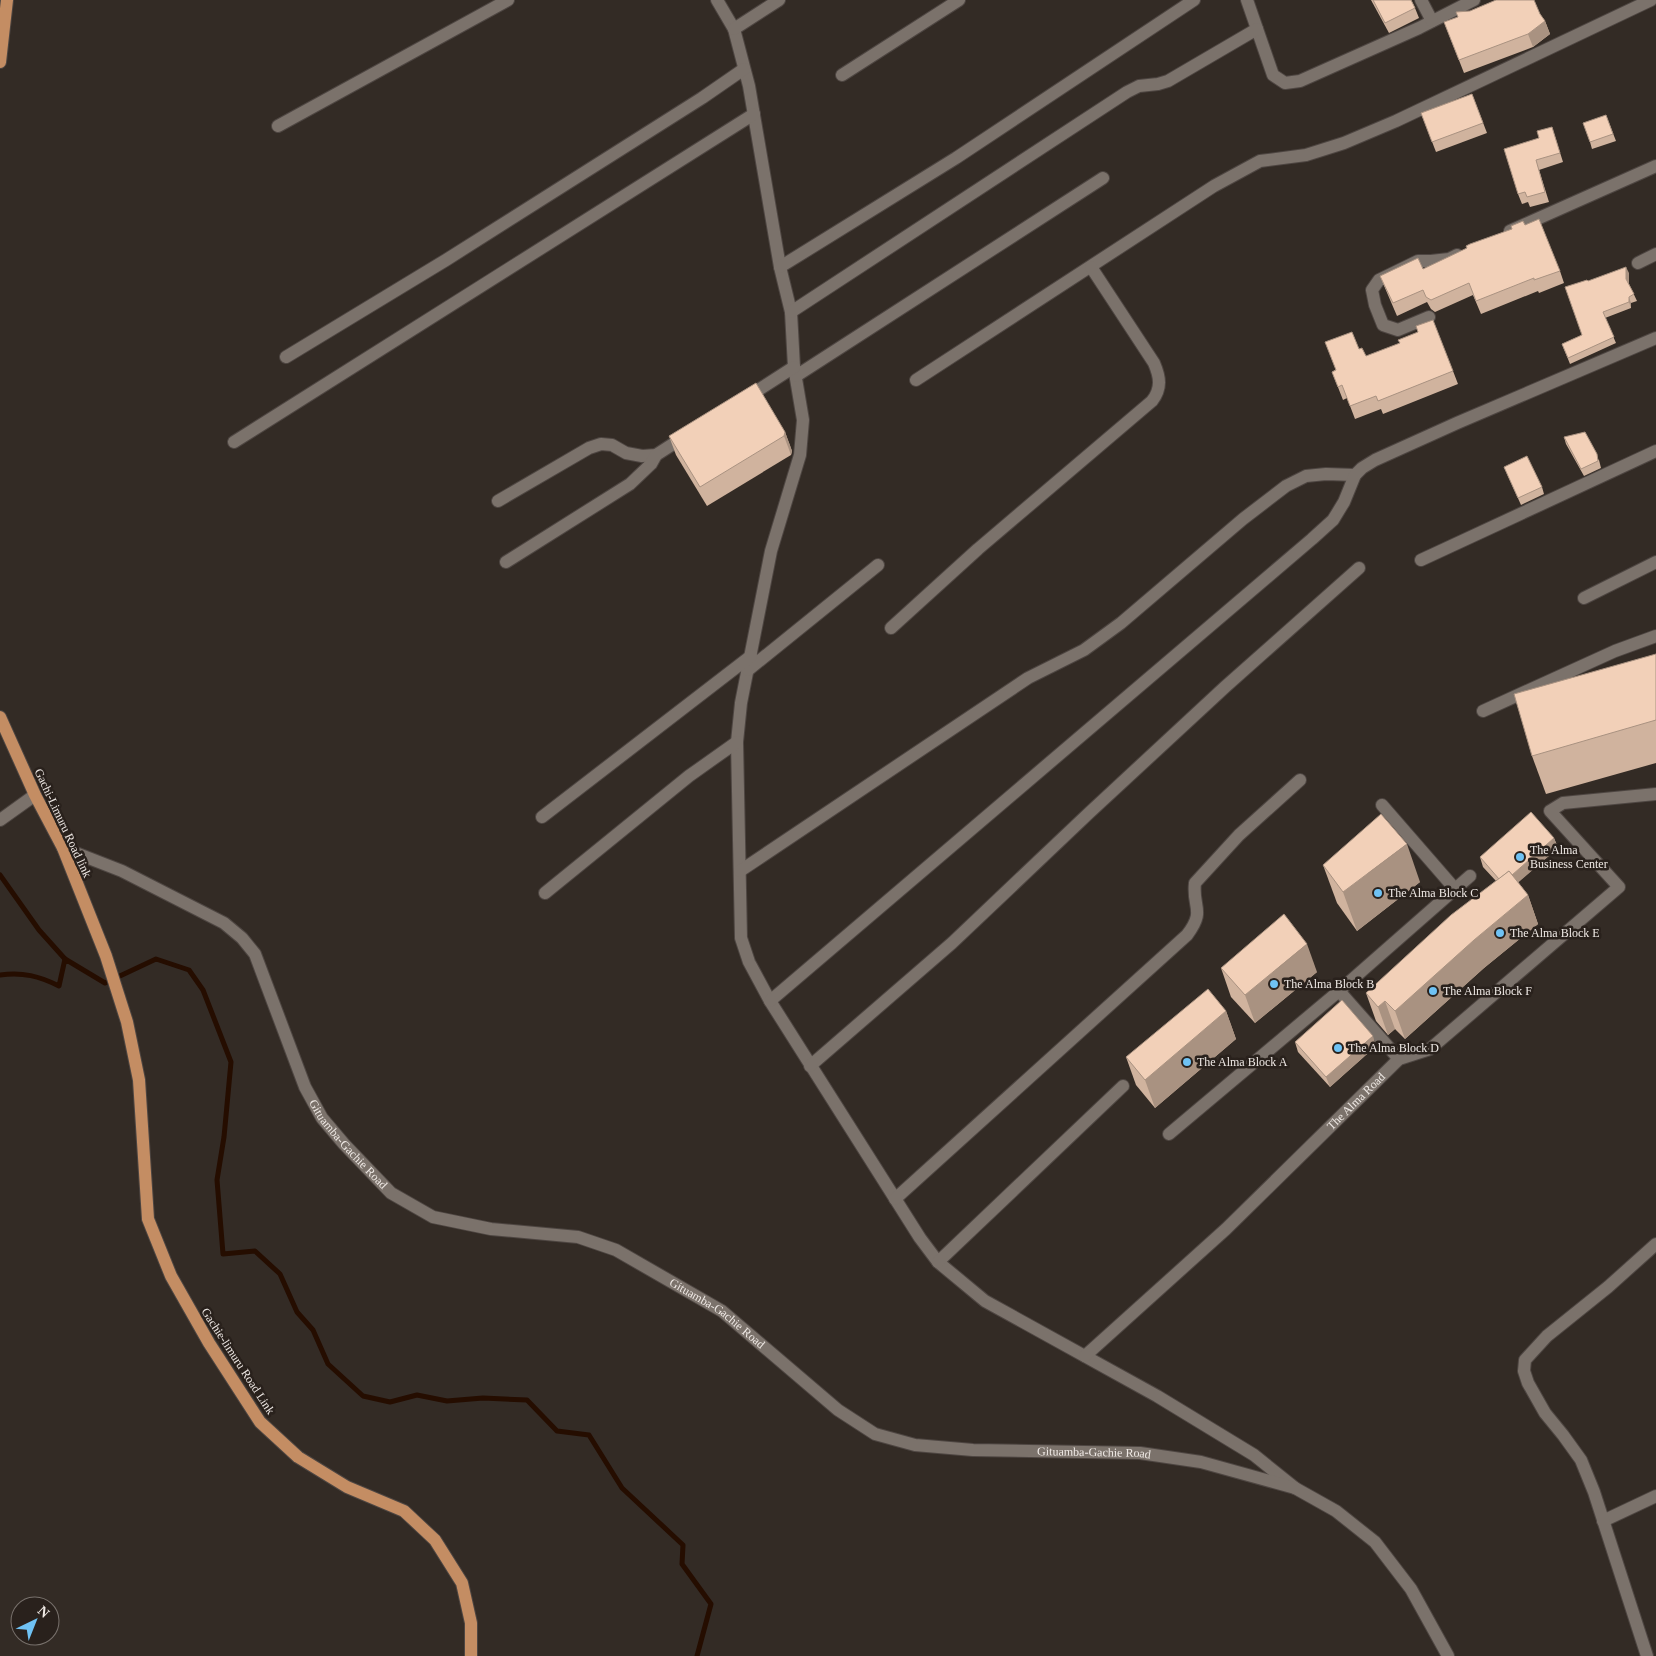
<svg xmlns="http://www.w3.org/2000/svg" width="1656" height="1656" font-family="'Times New Roman',serif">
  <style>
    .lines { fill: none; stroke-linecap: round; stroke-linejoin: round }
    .stream { stroke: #250d00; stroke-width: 5 }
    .minor-casing { stroke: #4e4642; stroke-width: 14 }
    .major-casing { stroke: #4e4642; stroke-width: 14 }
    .minor { stroke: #7b726b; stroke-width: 12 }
    .major { stroke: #c48d63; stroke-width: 12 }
    .wall { fill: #d0b39e }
    .shaded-wall { fill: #a99281 }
    .building { fill: #f2d0b8; stroke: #a99281 }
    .poi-dot { fill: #6fc2f4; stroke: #29211c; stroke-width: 2 }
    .labels { text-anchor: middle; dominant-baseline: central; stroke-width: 5; stroke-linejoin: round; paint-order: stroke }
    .street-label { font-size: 12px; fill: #efe9e5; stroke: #29211c }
    .poi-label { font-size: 12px; fill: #efe9e5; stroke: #29211c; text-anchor: start }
  </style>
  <rect width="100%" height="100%" fill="#332b25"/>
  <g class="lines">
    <g class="stream">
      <path d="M 0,875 L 39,930 L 65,959"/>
      <path d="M 0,975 C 23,972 39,976 59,986 L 65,959 L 105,983 L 156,959 L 189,970 L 203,990 L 231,1062 L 224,1137 L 217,1180 L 223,1254 L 255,1251 L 280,1274 L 297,1312 L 313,1330 L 328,1364 L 363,1396 L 390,1402 L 417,1395 L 447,1401 L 483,1398 L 527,1400 L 557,1431 L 589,1435 L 622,1488 L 683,1545 L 682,1564 L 711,1604 L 697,1656"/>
    </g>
    <g class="minor-casing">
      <g id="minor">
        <path d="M 717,0 L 734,29 L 749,86 L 780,267 L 791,312 L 794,367 L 803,420 L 800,455 L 771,551 L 741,703 L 737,742 L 741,938 L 749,962 L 770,1001 L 920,1238 L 938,1262 L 985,1301 L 1157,1396 L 1254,1455 L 1295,1488"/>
        <path d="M 1247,0 L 1273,75 L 1285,83 L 1300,81 L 1419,28 L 1474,0"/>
        <path d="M 1421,0 L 1432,21"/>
        <path d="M 734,29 L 779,0"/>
        <path d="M 842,75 L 959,0"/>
        <path d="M 278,126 L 508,0"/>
        <path d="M 1510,231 L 1656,166"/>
        <path d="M 1638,263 L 1656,254"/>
        <path d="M 780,267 L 956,158 L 1194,0"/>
        <path d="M 791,312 L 1127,92 L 1139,86 L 1158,84 L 1168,81 L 1257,29"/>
        <path d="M 1429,317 L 1398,330 L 1383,325 L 1375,305 L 1372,290 L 1379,280 L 1418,261 L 1431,261 L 1449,259 L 1457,255"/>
        <path d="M 286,357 L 446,260 L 702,98 L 744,69"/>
        <path d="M 796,376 L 1103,178"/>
        <path d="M 916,380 L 1214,186 L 1260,161 L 1306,155 L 1344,143 L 1396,121 L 1651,0"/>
        <path d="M 746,398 L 794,367"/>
        <path d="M 234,442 L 754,114"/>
        <path d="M 498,501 L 589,448 L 601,444 L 612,445 L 626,453 L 642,456 L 656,455 L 687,435"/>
        <path d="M 1421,560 L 1656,451"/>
        <path d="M 506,562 L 630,484 L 651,464 L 656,455"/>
        <path d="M 1584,598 L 1656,562"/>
        <path d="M 891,628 L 978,549 L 1152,401 C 1162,388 1160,377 1154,363 L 1091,267"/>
        <path d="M 748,670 L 878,565"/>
        <path d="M 1483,711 L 1615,651 L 1656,636"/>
        <path d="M 1382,805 L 1455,889"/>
        <path d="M 542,817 L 751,656"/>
        <path d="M 0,820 L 35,795"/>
        <path id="s1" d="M 63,848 L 122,871 L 224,923 L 242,938 L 255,954 L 305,1087 L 322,1118 L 344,1144 L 391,1193 L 433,1217 L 491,1229 L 578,1237 L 616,1250 L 722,1311 L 838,1410 L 875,1434 L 915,1445 L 973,1450 L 1140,1453 L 1201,1462 L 1295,1488 L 1336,1511 L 1375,1542 L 1411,1589 L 1448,1656"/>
        <path d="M 740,871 L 1028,678 L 1084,650 L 1121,623 L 1243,519 L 1286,486 L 1306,476 L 1326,474 L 1355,475"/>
        <path d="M 545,893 L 689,776 L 737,742"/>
        <path d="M 1339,991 L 1399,1059"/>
        <path d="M 770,1001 L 1312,539 L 1333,520 L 1344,502 L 1355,475 L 1362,468 L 1375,460 L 1457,423 L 1656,338"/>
        <path d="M 810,1066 L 952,943 L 1089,813 L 1225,687 L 1359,568"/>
        <path d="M 1169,1134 L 1339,991 L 1470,876"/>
        <path d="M 895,1199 L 1187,935 C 1206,910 1192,908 1195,883 L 1239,835 L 1300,780"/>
        <path d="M 938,1262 L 1123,1086"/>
        <path id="s2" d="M 1085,1356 L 1226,1229 L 1399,1059 L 1430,1049 L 1619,887 L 1550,811 L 1563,803 L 1656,794"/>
        <path d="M 1603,1521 L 1656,1496"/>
        <path d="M 1647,1656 L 1594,1492 L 1581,1460 L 1563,1435 L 1545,1413 L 1528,1383 L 1524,1371 L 1525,1360 L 1547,1336 L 1608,1287 L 1656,1244"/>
      </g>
    </g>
    <g class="major-casing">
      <g id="major">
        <path d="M 0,62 L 7,0"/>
        <path d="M 0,717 L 35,795 L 63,848 L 106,956 L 127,1022 L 139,1080 L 148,1219 L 171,1276 L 209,1343 L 260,1422 L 298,1457 L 347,1487 L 404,1511 L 435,1540 L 462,1583 L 471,1623 L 471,1656"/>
      </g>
    </g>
    <use href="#minor" class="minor"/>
    <use href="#major" class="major"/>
  </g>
  <g class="wall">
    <path d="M 1371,0 L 1411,0 L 1415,8 L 1419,18 L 1389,33 Z"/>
    <path d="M 1470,11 L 1540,14 L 1545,21 L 1550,34 L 1533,47 L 1464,73 L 1444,22 L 1458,17 Z"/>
    <path d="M 1472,94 L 1487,133 L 1436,152 L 1421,113 Z"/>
    <path d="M 1606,115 L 1616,141 L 1592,149 L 1590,142 Z"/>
    <path d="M 1552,127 L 1563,162 L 1539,170 L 1549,202 L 1530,207 L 1528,202 L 1522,204 L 1518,194 L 1539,138 Z"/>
    <path d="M 1525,225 L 1560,271 L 1564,283 L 1539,293 L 1538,291 L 1481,314 L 1473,295 L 1435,312 L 1431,309 L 1427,302 L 1397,316 L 1385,288 L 1380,276 L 1423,269 Z"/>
    <path d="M 1629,273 L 1629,284 L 1637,301 L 1631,303 L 1631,308 L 1605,318 L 1616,343 L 1570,364 L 1562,344 L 1582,335 L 1588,281 Z"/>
    <path d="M 1359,349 L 1366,356 L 1453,371 L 1458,384 L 1383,414 L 1381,409 L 1355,419 L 1347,398 L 1343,400 L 1332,372 L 1335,370 Z"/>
    <path d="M 785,432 L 792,451 L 791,455 L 707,506 L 676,455 L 669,436 Z"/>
    <path d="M 1564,437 L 1599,460 L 1601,468 L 1584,476 L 1566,444 Z"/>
    <path d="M 1504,467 L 1542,487 L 1544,494 L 1521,505 Z"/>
    <path d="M 1656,654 L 1656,763 L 1546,794 L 1532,756 Z"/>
    <path d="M 1554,838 L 1558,848 L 1518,882 L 1528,895 L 1538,924 L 1484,968 L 1405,1039 L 1395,1029 L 1388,1035 L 1376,1021 L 1366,993 L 1496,881 L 1483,867 L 1480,857 Z"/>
    <path d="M 1323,865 L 1420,882 L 1357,931 L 1337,903 Z"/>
    <path d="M 1221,968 L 1317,972 L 1255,1023 L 1231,997 Z"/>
    <path d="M 1226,1011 L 1236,1039 L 1155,1108 L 1136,1085 L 1126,1057 Z"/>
    <path d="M 1295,1042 L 1376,1046 L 1330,1087 L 1298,1052 Z"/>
  </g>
  <g class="shaded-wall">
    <path d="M 1545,21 L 1550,34 L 1533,47 L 1528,34 Z"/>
    <path d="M 1626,267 L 1629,273 L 1629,286 L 1626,279 Z"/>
    <path d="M 1629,297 L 1631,303 L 1631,308 L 1629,302 Z"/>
    <path d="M 785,432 L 792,451 L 791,455 L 784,436 Z"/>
    <path d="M 1554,838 L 1558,848 L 1506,893 L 1503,883 Z"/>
    <path d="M 1407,844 L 1420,882 L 1357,931 L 1343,892 Z"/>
    <path d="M 1528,895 L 1538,924 L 1484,968 L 1405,1039 L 1395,1011 L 1474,940 Z"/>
    <path d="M 1307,944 L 1317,972 L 1255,1023 L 1245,995 Z"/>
    <path d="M 1385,1001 L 1395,1029 L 1388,1035 L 1378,1007 Z"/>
    <path d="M 1226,1011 L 1236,1039 L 1155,1108 L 1145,1080 Z"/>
    <path d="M 1373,1036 L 1376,1046 L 1330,1087 L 1326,1077 Z"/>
  </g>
  <g class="building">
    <path d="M 1373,0 L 1411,0 L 1415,8 L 1385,23 Z"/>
    <path d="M 1496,0 L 1534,0 L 1540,14 L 1545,21 L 1528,34 L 1459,60 L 1444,22 L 1458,17 L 1456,12 L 1470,11 Z"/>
    <path d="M 1472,94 L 1483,123 L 1432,142 L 1421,113 Z"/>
    <path d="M 1606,115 L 1613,134 L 1590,142 L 1583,123 Z"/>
    <path d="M 1552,127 L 1560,153 L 1536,160 L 1545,192 L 1527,197 L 1525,192 L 1518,194 L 1504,149 L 1539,138 L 1537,131 Z"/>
    <path d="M 1539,219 L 1560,271 L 1534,280 L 1534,278 L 1476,301 L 1469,283 L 1431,300 L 1426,297 L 1423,290 L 1393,303 L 1380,276 L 1418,258 L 1423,269 L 1467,248 L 1466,246 L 1470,244 L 1512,229 L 1511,226 L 1523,221 L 1525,225 Z"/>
    <path d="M 1626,267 L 1626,279 L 1634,294 L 1629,297 L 1629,302 L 1603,312 L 1614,337 L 1568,358 L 1562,344 L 1582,335 L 1565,287 L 1587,280 L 1588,281 Z"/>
    <path d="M 1433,320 L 1453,371 L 1378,401 L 1376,396 L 1350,406 L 1342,385 L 1338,387 L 1332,372 L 1336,370 L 1325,342 L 1352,332 L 1359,349 L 1362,348 L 1366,356 L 1400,343 L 1398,340 L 1418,332 L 1416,326 Z"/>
    <path d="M 756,383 L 785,432 L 784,436 L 700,487 L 669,436 Z"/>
    <path d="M 1585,432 L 1597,454 L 1598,461 L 1581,469 L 1564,437 Z"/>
    <path d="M 1527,456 L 1542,487 L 1518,498 L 1504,467 Z"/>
    <path d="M 1656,654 L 1656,720 L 1532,756 L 1514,694 Z"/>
    <path d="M 1531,812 L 1554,838 L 1512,875 L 1509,871 L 1499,879 L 1480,857 Z"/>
    <path d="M 1381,814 L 1407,844 L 1343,892 L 1323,865 Z"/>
    <path d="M 1509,871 L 1528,895 L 1474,940 L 1395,1011 L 1385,1001 L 1378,1007 L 1366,993 L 1451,915 Z"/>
    <path d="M 1284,914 L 1307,944 L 1245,995 L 1221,968 Z"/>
    <path d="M 1208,989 L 1226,1011 L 1145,1080 L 1126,1057 Z"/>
    <path d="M 1342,1000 L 1373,1036 L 1326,1077 L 1295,1042 Z"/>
  </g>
  <g class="poi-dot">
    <circle cx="1520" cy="857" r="5"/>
    <circle cx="1378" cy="893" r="5"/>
    <circle cx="1500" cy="933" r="5"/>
    <circle cx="1274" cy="984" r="5"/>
    <circle cx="1433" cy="991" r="5"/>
    <circle cx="1338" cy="1048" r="5"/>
    <circle cx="1187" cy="1062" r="5"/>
  </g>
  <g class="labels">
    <g class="street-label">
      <text transform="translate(63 823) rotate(65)">Gachi-Limuru Road link</text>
      <text stroke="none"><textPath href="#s2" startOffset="372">The Alma Road</textPath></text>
      <text stroke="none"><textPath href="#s1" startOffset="436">Gituamba-Gachie Road</textPath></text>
      <text stroke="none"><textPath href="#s1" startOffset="856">Gituamba-Gachie Road</textPath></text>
      <text transform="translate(238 1361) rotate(57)">Gachie-limuru Road Link</text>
      <text stroke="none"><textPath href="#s1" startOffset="1276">Gituamba-Gachie Road</textPath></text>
    </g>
    <g class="poi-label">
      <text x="1530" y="850">The Alma<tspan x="1530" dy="14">Business Center</tspan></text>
      <text x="1388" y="893">The Alma Block C</text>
      <text x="1510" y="933">The Alma Block E</text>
      <text x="1284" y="984">The Alma Block B</text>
      <text x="1443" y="991">The Alma Block F</text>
      <text x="1348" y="1048">The Alma Block D</text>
      <text x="1197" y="1062">The Alma Block A</text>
    </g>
  </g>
  <g transform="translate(35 1621) rotate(43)"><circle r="24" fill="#29211c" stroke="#78716c"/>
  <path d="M0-4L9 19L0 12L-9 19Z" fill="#6fc2f4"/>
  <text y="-8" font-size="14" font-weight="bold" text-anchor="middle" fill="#efe9e5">N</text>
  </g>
</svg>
